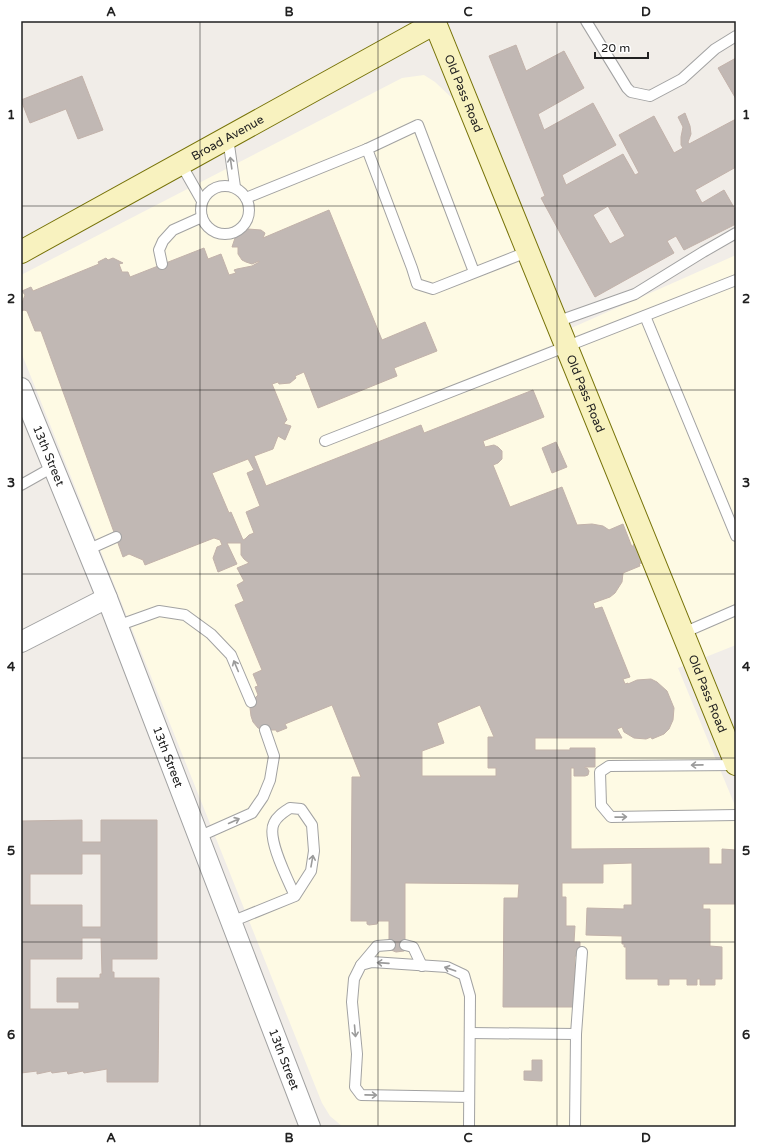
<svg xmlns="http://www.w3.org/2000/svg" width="757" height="1148" font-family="'Varela Round',sans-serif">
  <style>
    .education { fill: #fefae4 }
    .building { fill: #c1b8b4; stroke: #c2b2aa; fill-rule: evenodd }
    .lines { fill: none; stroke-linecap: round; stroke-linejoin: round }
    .service-casing { stroke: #a2a2a2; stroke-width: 12 }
    .minor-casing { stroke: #a2a2a2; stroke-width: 22 }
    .secondary-casing { stroke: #777309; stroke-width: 24 }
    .service { stroke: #fff; stroke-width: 10 }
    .minor { stroke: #fff; stroke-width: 20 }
    .secondary { stroke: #f8f2bf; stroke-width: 22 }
    .oneway { stroke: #9b9b9b }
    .grid { fill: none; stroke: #212121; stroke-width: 1; stroke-opacity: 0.55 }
    .labels { text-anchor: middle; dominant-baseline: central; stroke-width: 3; stroke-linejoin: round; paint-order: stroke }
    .street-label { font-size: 12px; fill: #212121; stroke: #fff }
    .neatline { fill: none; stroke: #212121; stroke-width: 1.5 }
    .grid-label { font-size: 13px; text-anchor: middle; font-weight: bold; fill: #212121 }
  </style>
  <rect width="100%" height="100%" fill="#f1ede8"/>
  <path class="education" d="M 424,75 L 435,82 L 453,99 L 551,337 L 736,255 L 736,645 L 678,668 L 736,808 L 736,1127 L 343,1127 L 330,1116 L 322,1103 L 21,352 L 21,275 L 402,78 Z"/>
  <g class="building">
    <path d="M 516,45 L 526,71 L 564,51 L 584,88 L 538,114 L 544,130 L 593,103 L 616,145 L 562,175 L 566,185 L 623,154 L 635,175 L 639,173 L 619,135 L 654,116 L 674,153 L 683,148 L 681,145 L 681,137 L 683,127 L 678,117 L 685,113 L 690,126 L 691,134 L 688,142 L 689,144 L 736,119 L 736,167 L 695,190 L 702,203 L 724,190 L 736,211 L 736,224 L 684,250 L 676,236 L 667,241 L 674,253 L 595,297 L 541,198 L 545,196 L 489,56 ZM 608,206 L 625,236 L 610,244 L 593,215 Z"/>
    <path d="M 736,58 L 736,99 L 718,68 Z"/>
    <path d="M 82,76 L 103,130 L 78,139 L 66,109 L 30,123 L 21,100 Z"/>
    <path d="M 329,210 L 382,340 L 425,322 L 437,351 L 394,368 L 397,376 L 318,408 L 304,372 L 295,376 L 296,378 L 290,383 L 279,384 L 278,382 L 272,384 L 287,420 L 285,422 L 284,424 L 291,426 L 285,440 L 278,436 L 273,449 L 254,456 L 266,486 L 421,425 L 424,433 L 533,390 L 544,417 L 483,441 L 485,447 L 494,445 L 498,447 L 502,451 L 502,459 L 498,463 L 493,465 L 510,507 L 562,487 L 577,525 L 592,524 L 603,526 L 609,530 L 623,524 L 632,547 L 636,541 L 646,564 L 639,563 L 640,566 L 623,573 L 622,582 L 615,593 L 610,597 L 593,603 L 595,609 L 602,607 L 630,677 L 623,679 L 625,684 L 628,683 L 628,684 L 637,680 L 651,679 L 657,682 L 667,691 L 674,708 L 673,720 L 669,729 L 664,734 L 652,739 L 651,737 L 646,739 L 634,738 L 624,732 L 622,727 L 617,729 L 622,738 L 535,738 L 535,750 L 570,750 L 570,748 L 595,748 L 595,767 L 585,767 L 585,768 L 587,768 L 589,771 L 588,775 L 585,776 L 574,776 L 574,768 L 571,768 L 571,849 L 709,848 L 709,864 L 722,864 L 722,849 L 736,850 L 736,904 L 703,904 L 703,909 L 710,909 L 710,946 L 722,947 L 722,979 L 715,979 L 715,985 L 700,985 L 700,979 L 697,979 L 697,985 L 687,985 L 687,979 L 669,979 L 669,985 L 658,985 L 658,979 L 626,979 L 626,947 L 624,947 L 624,944 L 622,944 L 622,936 L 586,935 L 587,908 L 624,909 L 624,905 L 632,905 L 632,863 L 603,864 L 603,883 L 562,883 L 562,897 L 566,897 L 566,926 L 575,926 L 574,942 L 580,942 L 580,956 L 575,956 L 574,1007 L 503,1007 L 504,898 L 518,898 L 519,884 L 405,883 L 405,941 L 408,948 L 404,951 L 396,952 L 386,948 L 389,942 L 389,921 L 378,921 L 377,924 L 369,925 L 367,924 L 367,921 L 351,921 L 352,777 L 361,777 L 332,705 L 285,724 L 287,728 L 277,732 L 276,730 L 265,730 L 258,728 L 253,722 L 251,716 L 250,708 L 251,702 L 258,695 L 255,687 L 258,686 L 253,674 L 262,670 L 235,605 L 244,601 L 237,585 L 244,581 L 237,568 L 249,563 L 244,559 L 241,555 L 241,543 L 227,543 L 237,564 L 218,572 L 213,558 L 217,547 L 222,545 L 220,540 L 214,538 L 145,565 L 143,560 L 129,554 L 123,557 L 41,331 L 35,331 L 27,311 L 24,310 L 22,311 L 21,304 L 22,303 L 25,295 L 22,291 L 31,287 L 33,291 L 99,264 L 98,262 L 106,258 L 108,260 L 113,258 L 123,263 L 119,264 L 122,272 L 128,272 L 130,277 L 204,248 L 208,259 L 221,254 L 229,275 L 236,273 L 234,270 L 237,269 L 252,266 L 259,262 L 259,261 L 252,264 L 246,262 L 242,260 L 238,254 L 238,247 L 232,247 L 235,238 L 241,232 L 248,229 L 261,230 L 265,233 L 263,238 ZM 248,459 L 254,470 L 247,473 L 260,506 L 246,512 L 254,533 L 249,535 L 245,539 L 243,540 L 231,512 L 229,513 L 212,473 ZM 480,705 L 494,737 L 488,737 L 488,768 L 496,768 L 496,776 L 422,776 L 422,751 L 444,743 L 437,723 Z"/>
    <path d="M 556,442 L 567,467 L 552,473 L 542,448 Z"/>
    <path d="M 82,820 L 82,842 L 101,842 L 101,820 L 157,820 L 157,959 L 112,959 L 112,972 L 114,972 L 114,978 L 159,978 L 158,1082 L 107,1082 L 107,1069 L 84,1073 L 83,1071 L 68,1074 L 67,1071 L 52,1073 L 51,1071 L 37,1074 L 37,1071 L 21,1073 L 21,821 ZM 82,854 L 101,854 L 101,927 L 82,927 L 82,905 L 30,905 L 30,874 L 82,874 ZM 82,938 L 101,938 L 102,974 L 100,974 L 100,978 L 57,978 L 57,1002 L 79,1002 L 79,1009 L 30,1009 L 30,959 L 82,959 Z"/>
    <path d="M 532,1060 L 542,1060 L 542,1081 L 524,1080 L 524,1071 L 532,1071 Z"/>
  </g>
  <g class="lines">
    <g class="service-casing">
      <g id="service">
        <path d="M 586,21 L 627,88 L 631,92 L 650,96 L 682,79 L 715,49 L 736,36"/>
        <path d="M 228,138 L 235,187"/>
        <path d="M 181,164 L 202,201"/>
        <circle cx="225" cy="210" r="24"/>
        <path d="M 246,198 L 367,149"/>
        <path d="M 162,264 L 159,250 L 163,241 L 173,230 L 202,217"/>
        <path d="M 474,272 L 418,125 L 367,149 L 412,268 L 417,284 L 433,289 L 527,252"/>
        <path d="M 645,316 L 736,536"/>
        <path d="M 556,322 L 635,294 L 703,252 L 736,233"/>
        <path d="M 325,441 L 736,280"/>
        <path d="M 21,485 L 53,467"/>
        <path d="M 87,550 L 116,537"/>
        <path d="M 117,626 L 159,611 L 185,615 L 211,634 L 231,655 L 251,702"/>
        <path d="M 683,633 L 736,610"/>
        <path d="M 736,765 L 609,766 L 600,772 L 601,805 L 611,817 L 736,815"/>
        <path d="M 198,837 L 252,813 L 263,797 L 270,780 L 274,756 L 265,730"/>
        <path d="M 231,922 L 295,896 L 311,871 L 314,851 L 312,825 L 301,809 L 290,808 C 284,812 277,816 274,823 C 266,838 288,880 295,896"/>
        <path d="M 405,945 L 413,947 L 422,966"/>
        <path d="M 361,965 L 377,946 L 390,945"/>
        <path d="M 470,1033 L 576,1034 L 575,1127"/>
        <path d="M 576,1034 L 582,952"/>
        <path d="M 469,1127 L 470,996 L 464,975 L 447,967 L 372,962 L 361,965 L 354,979 L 352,1002 L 357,1054 L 355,1087 L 361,1095 L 469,1097"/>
      </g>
    </g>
    <g class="minor-casing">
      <g id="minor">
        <path id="s1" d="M 21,388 L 107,598 L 310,1127"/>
        <path d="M 21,642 L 107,598"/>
      </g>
    </g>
    <g class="secondary-casing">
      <g id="secondary">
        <path id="s2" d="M 21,252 L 435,23 L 736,764"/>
      </g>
    </g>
    <use href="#service" class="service"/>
    <use href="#minor" class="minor"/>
    <use href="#secondary" class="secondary"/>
  </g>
  <defs><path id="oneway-shaft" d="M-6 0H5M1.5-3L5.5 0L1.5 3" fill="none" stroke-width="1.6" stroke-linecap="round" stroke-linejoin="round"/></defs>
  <g class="oneway">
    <use href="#oneway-shaft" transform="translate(231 163) rotate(-98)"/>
    <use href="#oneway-shaft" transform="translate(236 666) rotate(-113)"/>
    <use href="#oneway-shaft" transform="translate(697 765) rotate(179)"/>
    <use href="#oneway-shaft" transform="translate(621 817) rotate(-1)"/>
    <use href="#oneway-shaft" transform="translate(234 821) rotate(-24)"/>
    <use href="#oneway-shaft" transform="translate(312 861) rotate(-80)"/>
    <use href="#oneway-shaft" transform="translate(383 963) rotate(-176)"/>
    <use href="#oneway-shaft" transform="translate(450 969) rotate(-161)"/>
    <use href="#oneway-shaft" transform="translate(355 1031) rotate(85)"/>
    <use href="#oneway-shaft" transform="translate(371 1095) rotate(1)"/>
  </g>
  <path class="grid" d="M 200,21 L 200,1127M 378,21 L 378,1127M 557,21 L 557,1127M 21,206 L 736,206M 21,390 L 736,390M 21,574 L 736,574M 21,758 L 736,758M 21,942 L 736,942"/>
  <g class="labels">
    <g class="street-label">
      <text stroke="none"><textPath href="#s2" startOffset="549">Old Pass Road</textPath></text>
      <text stroke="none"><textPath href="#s2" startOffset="236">Broad Avenue</textPath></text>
      <text stroke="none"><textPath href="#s2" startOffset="873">Old Pass Road</textPath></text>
      <text stroke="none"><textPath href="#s1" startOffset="73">13th Street</textPath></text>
      <text stroke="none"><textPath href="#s2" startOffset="1197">Old Pass Road</textPath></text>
      <text stroke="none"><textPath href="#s1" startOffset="397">13th Street</textPath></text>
      <text stroke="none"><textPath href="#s1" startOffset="721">13th Street</textPath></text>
    </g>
  </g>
  <rect width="757" height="1148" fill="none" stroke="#ffffff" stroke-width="44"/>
  <path d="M595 52v6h53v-6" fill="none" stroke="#212121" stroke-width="2"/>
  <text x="601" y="52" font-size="12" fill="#212121" stroke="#ffffff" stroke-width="3" paint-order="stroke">20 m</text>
  <rect x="22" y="22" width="713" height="1104" class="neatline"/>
  <g class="grid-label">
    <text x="111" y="16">A</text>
    <text x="289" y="16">B</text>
    <text x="468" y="16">C</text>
    <text x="646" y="16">D</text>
    <text x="11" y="119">1</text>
    <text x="746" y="119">1</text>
    <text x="11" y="303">2</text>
    <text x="746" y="303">2</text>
    <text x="11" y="487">3</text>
    <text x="746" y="487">3</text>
    <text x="11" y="671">4</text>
    <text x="746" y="671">4</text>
    <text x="11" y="855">5</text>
    <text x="746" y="855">5</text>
    <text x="11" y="1039">6</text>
    <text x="746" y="1039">6</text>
    <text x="111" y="1142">A</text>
    <text x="289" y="1142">B</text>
    <text x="468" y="1142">C</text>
    <text x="646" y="1142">D</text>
  </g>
</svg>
